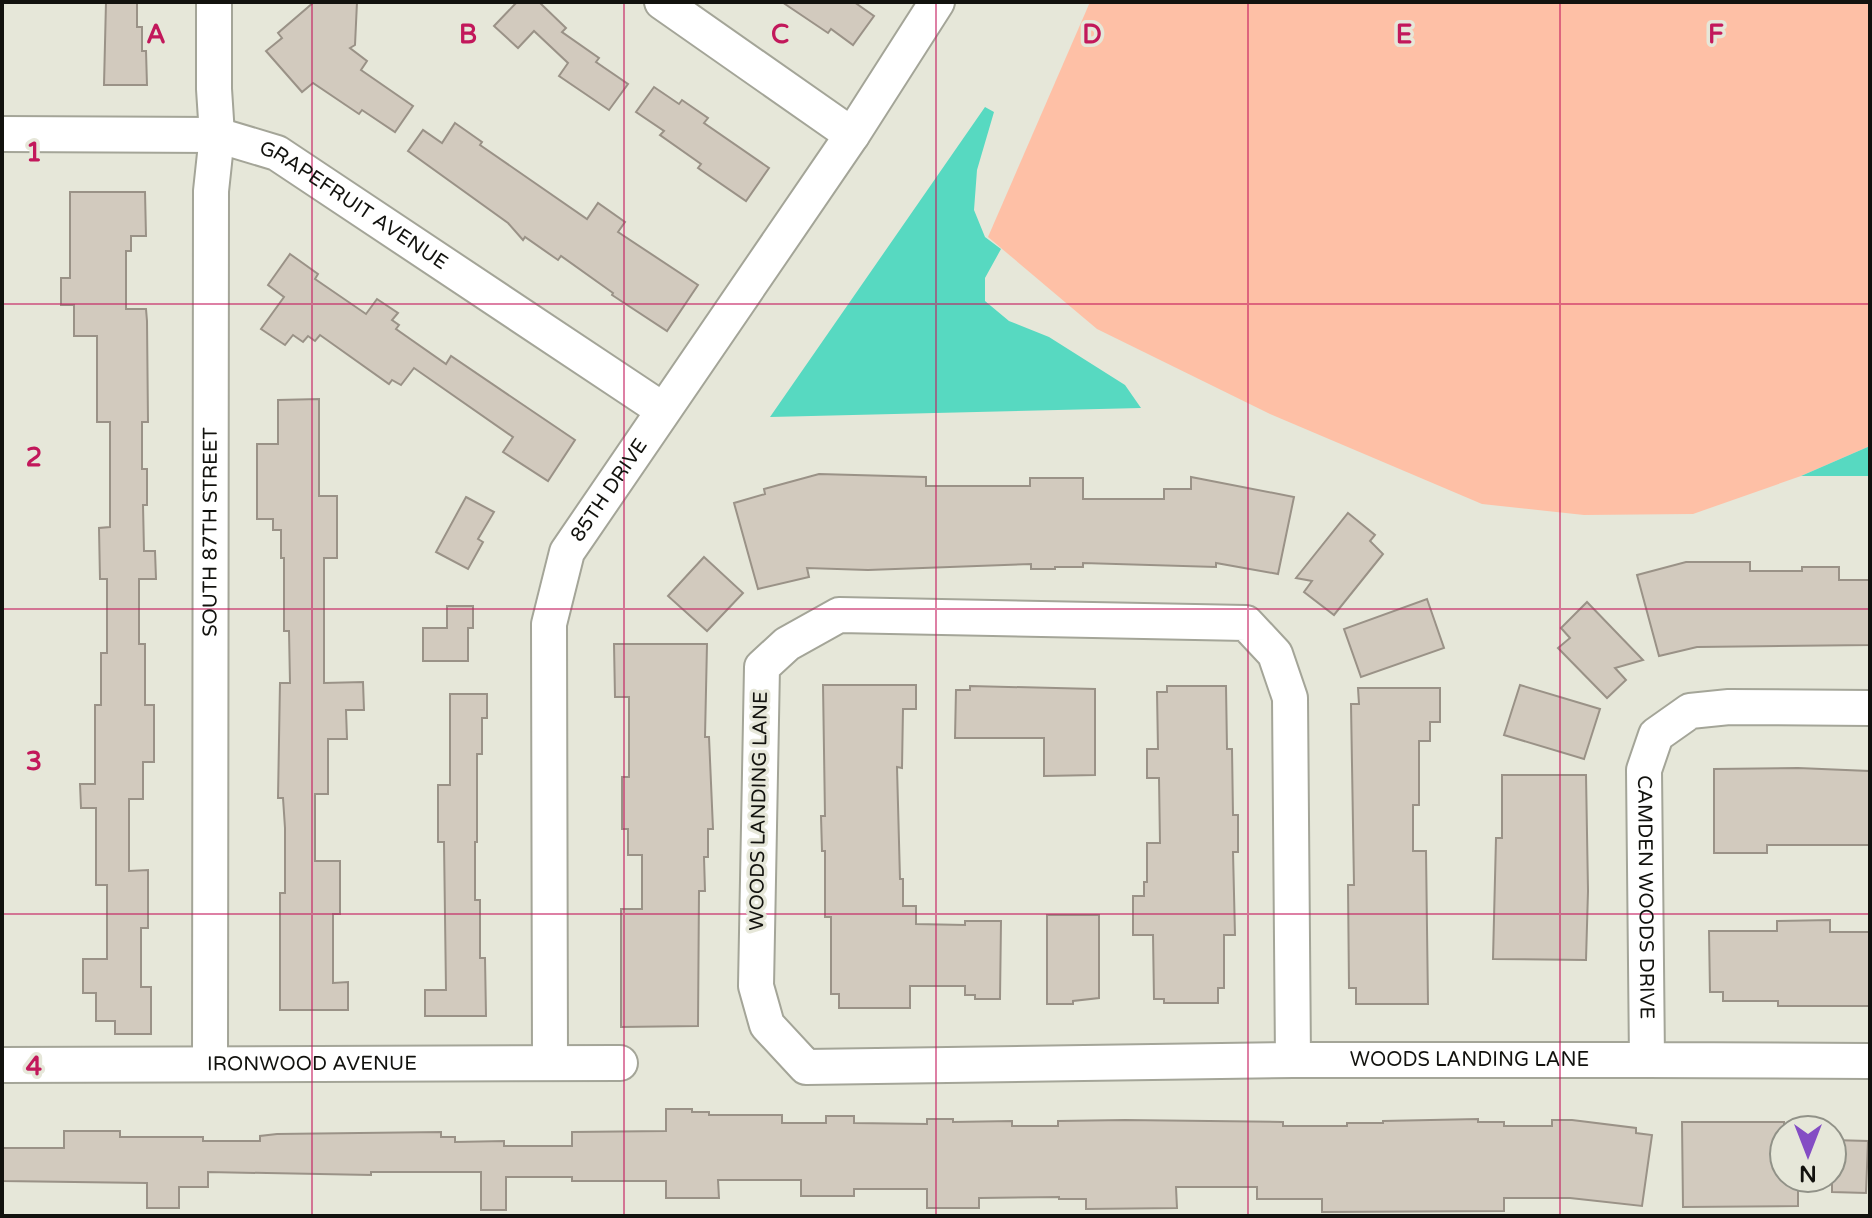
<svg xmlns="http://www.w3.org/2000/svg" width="1872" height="1218" font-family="'Varela Round',sans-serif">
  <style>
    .green { fill: #fec0a6 }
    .water { fill: #57d9c1 }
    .building { fill: #d2cabe; stroke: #9a9287; stroke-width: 2 }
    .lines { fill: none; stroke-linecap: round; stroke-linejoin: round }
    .minor-casing { stroke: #a4a598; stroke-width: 38 }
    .minor { stroke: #fff; stroke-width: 34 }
    .grid { fill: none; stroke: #c2185b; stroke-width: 2; stroke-opacity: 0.55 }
    .labels { text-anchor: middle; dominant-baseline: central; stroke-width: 7; stroke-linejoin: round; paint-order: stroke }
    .street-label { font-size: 20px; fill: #12120e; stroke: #e6e7d9 }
    .grid-label { font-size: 26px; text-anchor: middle; font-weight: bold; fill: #c2185b; stroke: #e6e7d9; stroke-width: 7; stroke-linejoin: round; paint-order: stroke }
  </style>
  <rect width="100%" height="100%" fill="#e6e7d9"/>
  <path class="green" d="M 1090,2 L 1870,2 L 1870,446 L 1801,476 L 1693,514 L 1584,515 L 1482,504 L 1270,414 L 1097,329 L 988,237 Z"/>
  <g class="water">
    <path d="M 985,107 L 994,112 L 977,170 L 974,210 L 985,237 L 1001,249 L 985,278 L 985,301 L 1009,321 L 1049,337 L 1125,385 L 1141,408 L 770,417 Z"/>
    <path d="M 1870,446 L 1870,476 L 1801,476 Z"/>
  </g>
  <g class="building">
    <path d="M 106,2 L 137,2 L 137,27 L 142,27 L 142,51 L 146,51 L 147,85 L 104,85 Z"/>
    <path d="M 314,2 L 357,2 L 355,45 L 350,48 L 367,61 L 361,70 L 413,106 L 395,132 L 362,110 L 359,114 L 313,83 L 302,92 L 266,51 L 282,38 L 278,33 Z"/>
    <path d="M 517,2 L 539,2 L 566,28 L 562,32 L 599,58 L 596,62 L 628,84 L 609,110 L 559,76 L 568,63 L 534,31 L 518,48 L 494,26 Z"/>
    <path d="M 782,2 L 854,2 L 874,16 L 853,45 L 831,29 L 828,33 Z"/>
    <path d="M 654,87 L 679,104 L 682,100 L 708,118 L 704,123 L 769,168 L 746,201 L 698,168 L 701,164 L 660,135 L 664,131 L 636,112 Z"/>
    <path d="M 455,123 L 482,142 L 480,145 L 587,219 L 598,203 L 625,222 L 618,232 L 698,285 L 667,331 L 612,295 L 613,293 L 561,256 L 558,260 L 525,237 L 523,240 L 508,223 L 408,151 L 423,130 L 442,143 Z"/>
    <path d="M 70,192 L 145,192 L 146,236 L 131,236 L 131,251 L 126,251 L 126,309 L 146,309 L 147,321 L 148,422 L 142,422 L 142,469 L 147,469 L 147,505 L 143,505 L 144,551 L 155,551 L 156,579 L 139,579 L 139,644 L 145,644 L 145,705 L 154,705 L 154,762 L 143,762 L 143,799 L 129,799 L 129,871 L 148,870 L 148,928 L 141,928 L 141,987 L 151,987 L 151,1034 L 115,1034 L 115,1021 L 96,1021 L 96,993 L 83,993 L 83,959 L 107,959 L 107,885 L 96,885 L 96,808 L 81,808 L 80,784 L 95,784 L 95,705 L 101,705 L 101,653 L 107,653 L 107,579 L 100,579 L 99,528 L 110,527 L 110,422 L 97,422 L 97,336 L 74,336 L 74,305 L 61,305 L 61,278 L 70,278 Z"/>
    <path d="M 290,254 L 318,274 L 315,279 L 366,314 L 377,299 L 398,313 L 392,320 L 399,325 L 396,329 L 446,364 L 451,356 L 575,440 L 548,481 L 503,452 L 513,437 L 414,368 L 401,385 L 392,380 L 389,384 L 320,335 L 315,341 L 308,336 L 303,342 L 293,335 L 285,345 L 261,329 L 284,297 L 268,285 Z"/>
    <path d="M 319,399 L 319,496 L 337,496 L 337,558 L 324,558 L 324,683 L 363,682 L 364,710 L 346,710 L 347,739 L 328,739 L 328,794 L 315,794 L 315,861 L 340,861 L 340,914 L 333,914 L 333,983 L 348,982 L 348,1010 L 280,1010 L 280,893 L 285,893 L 285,828 L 283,798 L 278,798 L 280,683 L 290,683 L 289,631 L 284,631 L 284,558 L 281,558 L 281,530 L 273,530 L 273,519 L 257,519 L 257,444 L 278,444 L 278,400 Z"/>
    <path d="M 819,474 L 926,477 L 926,486 L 1030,486 L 1030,478 L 1083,478 L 1083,499 L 1164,499 L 1164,489 L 1191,489 L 1191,477 L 1294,497 L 1278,574 L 1216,563 L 1216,567 L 1083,563 L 1083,567 L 1055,567 L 1055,569 L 1031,569 L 1031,564 L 868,570 L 807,568 L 809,577 L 758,589 L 734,503 L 765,494 L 764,489 Z"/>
    <path d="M 466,497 L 494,512 L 478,539 L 483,542 L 468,569 L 436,552 Z"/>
    <path d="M 1348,513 L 1375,535 L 1370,541 L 1383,554 L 1334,615 L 1304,592 L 1312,581 L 1296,578 Z"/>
    <path d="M 704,557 L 743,593 L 707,631 L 668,596 Z"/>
    <path d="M 1686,562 L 1750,562 L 1750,571 L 1802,571 L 1802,567 L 1839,567 L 1839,580 L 1870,580 L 1870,645 L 1697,647 L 1659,656 L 1637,575 Z"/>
    <path d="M 1427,599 L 1444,648 L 1361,677 L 1344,629 Z"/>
    <path d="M 1587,602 L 1643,660 L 1615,668 L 1626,680 L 1607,698 L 1558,648 L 1570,638 L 1561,628 Z"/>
    <path d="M 447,606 L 473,606 L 473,628 L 468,628 L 468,661 L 423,661 L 423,628 L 447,628 Z"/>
    <path d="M 614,644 L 707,644 L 705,737 L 709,737 L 713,829 L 708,829 L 708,857 L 704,857 L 705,891 L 699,891 L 698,1026 L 621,1027 L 621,909 L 642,909 L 642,855 L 628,855 L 628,829 L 622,829 L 622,777 L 629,777 L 629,697 L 615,697 Z"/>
    <path d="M 823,685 L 916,685 L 916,709 L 903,709 L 902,768 L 897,767 L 900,879 L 903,879 L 903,906 L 916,906 L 916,924 L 965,925 L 965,921 L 1001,921 L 1000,999 L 975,999 L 975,995 L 965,995 L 965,986 L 910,986 L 910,1008 L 839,1008 L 839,994 L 831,994 L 831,917 L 825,917 L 825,851 L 822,851 L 821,816 L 825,816 Z"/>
    <path d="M 1520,685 L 1600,709 L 1584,759 L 1504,735 Z"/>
    <path d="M 970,686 L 1095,689 L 1095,775 L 1044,776 L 1044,738 L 955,738 L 956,690 L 970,690 Z"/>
    <path d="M 1167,686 L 1226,686 L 1227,749 L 1232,749 L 1233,815 L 1238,815 L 1238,852 L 1233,852 L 1235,935 L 1224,935 L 1224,988 L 1218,988 L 1218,1003 L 1164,1003 L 1164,999 L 1154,999 L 1153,935 L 1133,935 L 1133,896 L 1144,896 L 1144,882 L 1147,882 L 1147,843 L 1160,843 L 1159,778 L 1147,778 L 1147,749 L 1158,749 L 1157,692 L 1167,692 Z"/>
    <path d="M 1358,688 L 1440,688 L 1440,722 L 1430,722 L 1430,741 L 1419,741 L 1419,805 L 1413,805 L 1413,851 L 1426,851 L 1428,1004 L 1356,1004 L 1356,988 L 1349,988 L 1348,885 L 1354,885 L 1351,704 L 1359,704 Z"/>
    <path d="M 450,694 L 487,694 L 487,718 L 482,718 L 482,754 L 477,754 L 477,842 L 475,842 L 475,900 L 480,900 L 480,958 L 485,958 L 486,1016 L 425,1016 L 425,990 L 446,990 L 444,842 L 438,842 L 438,785 L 450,785 Z"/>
    <path d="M 1798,768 L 1869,771 L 1870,845 L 1767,845 L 1767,853 L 1714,853 L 1714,769 Z"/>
    <path d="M 1502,775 L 1586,775 L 1588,891 L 1586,960 L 1493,959 L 1496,838 L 1502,838 Z"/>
    <path d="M 1047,915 L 1099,915 L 1099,998 L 1073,1001 L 1073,1004 L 1047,1004 Z"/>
    <path d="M 1830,920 L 1830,932 L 1870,932 L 1870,1006 L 1778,1006 L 1778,1001 L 1723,1001 L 1723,992 L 1710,992 L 1709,931 L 1777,931 L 1777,921 Z"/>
    <path d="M 666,1109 L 692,1109 L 692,1112 L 709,1112 L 709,1115 L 782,1115 L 782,1123 L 826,1123 L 826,1116 L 854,1116 L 854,1123 L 927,1124 L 927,1119 L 953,1119 L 953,1122 L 1012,1121 L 1012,1126 L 1058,1126 L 1058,1121 L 1125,1120 L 1283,1122 L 1283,1126 L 1347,1126 L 1347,1123 L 1383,1123 L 1383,1121 L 1478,1119 L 1478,1122 L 1504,1122 L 1504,1126 L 1552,1126 L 1552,1120 L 1572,1120 L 1636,1128 L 1636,1133 L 1652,1135 L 1642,1206 L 1570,1198 L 1504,1198 L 1504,1211 L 1322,1212 L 1322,1199 L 1257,1199 L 1257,1187 L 1176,1187 L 1177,1208 L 1086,1209 L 1086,1199 L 1059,1199 L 1059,1197 L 979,1198 L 979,1208 L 927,1208 L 927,1189 L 854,1189 L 854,1196 L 801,1196 L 801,1180 L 718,1180 L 719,1198 L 666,1198 L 666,1181 L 572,1181 L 572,1177 L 506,1177 L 506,1210 L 481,1210 L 481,1172 L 371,1172 L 371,1175 L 208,1172 L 208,1187 L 179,1187 L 179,1208 L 147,1208 L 147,1183 L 2,1181 L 2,1148 L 64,1148 L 64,1131 L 120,1131 L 120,1137 L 203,1137 L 203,1141 L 260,1141 L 260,1136 L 277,1134 L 441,1132 L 441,1137 L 455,1137 L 455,1142 L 504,1141 L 504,1146 L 572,1146 L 572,1132 L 666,1131 Z"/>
    <path d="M 1682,1122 L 1784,1122 L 1784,1178 L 1798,1178 L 1798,1206 L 1683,1207 Z"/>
    <path d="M 1832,1140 L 1868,1141 L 1866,1193 L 1832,1192 Z"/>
  </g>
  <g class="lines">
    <g class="minor-casing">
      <g id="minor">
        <path d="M 662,2 L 852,135"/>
        <path id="s1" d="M 2,134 L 217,135 L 277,153 L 663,410"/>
        <path id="s2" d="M 1870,708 L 1729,707 L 1690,711 L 1656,735 L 1644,770 L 1647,1060 L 1870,1061"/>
        <path id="s3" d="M 1293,1060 L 1290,698 L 1275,654 L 1246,623 L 839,615 L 787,644 L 762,667 L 756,986 L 767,1025 L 806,1067 L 1293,1060 L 1647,1060"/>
        <path id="s4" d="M 550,1063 L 549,624 L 567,552 L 852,135 L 937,2"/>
        <path id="s5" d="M 210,1064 L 211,191 L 217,135 L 214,89 L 214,2"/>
        <path id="s6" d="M 2,1065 L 620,1063"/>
      </g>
    </g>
    <use href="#minor" class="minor"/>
  </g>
  <path class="grid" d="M 312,2 L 312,1216M 624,2 L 624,1216M 936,2 L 936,1216M 1248,2 L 1248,1216M 1560,2 L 1560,1216M 2,304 L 1870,304M 2,609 L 1870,609M 2,914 L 1870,914"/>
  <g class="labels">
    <g class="street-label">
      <text stroke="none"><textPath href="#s1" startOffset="370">GRAPEFRUIT AVENUE</textPath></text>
      <text stroke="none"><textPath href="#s4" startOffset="588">85TH DRIVE</textPath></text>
      <text stroke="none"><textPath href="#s5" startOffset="532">SOUTH 87TH STREET</textPath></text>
      <text transform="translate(759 811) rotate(-89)">WOODS LANDING LANE</text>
      <text stroke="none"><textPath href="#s2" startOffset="386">CAMDEN WOODS DRIVE</textPath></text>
      <text stroke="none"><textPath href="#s3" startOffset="2032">WOODS LANDING LANE</textPath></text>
      <text stroke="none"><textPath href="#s6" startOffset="310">IRONWOOD AVENUE</textPath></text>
    </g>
  </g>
  <g class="grid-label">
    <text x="156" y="43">A</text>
    <text x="468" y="43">B</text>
    <text x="780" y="43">C</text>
    <text x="1092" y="43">D</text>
    <text x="1404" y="43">E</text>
    <text x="1716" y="43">F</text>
    <text x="34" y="161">1</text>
    <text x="34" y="466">2</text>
    <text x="34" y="770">3</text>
    <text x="34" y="1075">4</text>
  </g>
  <rect width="1872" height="1218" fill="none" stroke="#12120e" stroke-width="8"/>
  <g transform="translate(1808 1154) rotate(180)"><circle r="38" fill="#e6e7d9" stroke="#919288" stroke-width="2"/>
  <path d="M0-6L14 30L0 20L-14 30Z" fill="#844dc4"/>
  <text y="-12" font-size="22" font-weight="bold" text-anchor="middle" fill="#12120e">N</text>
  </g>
</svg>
